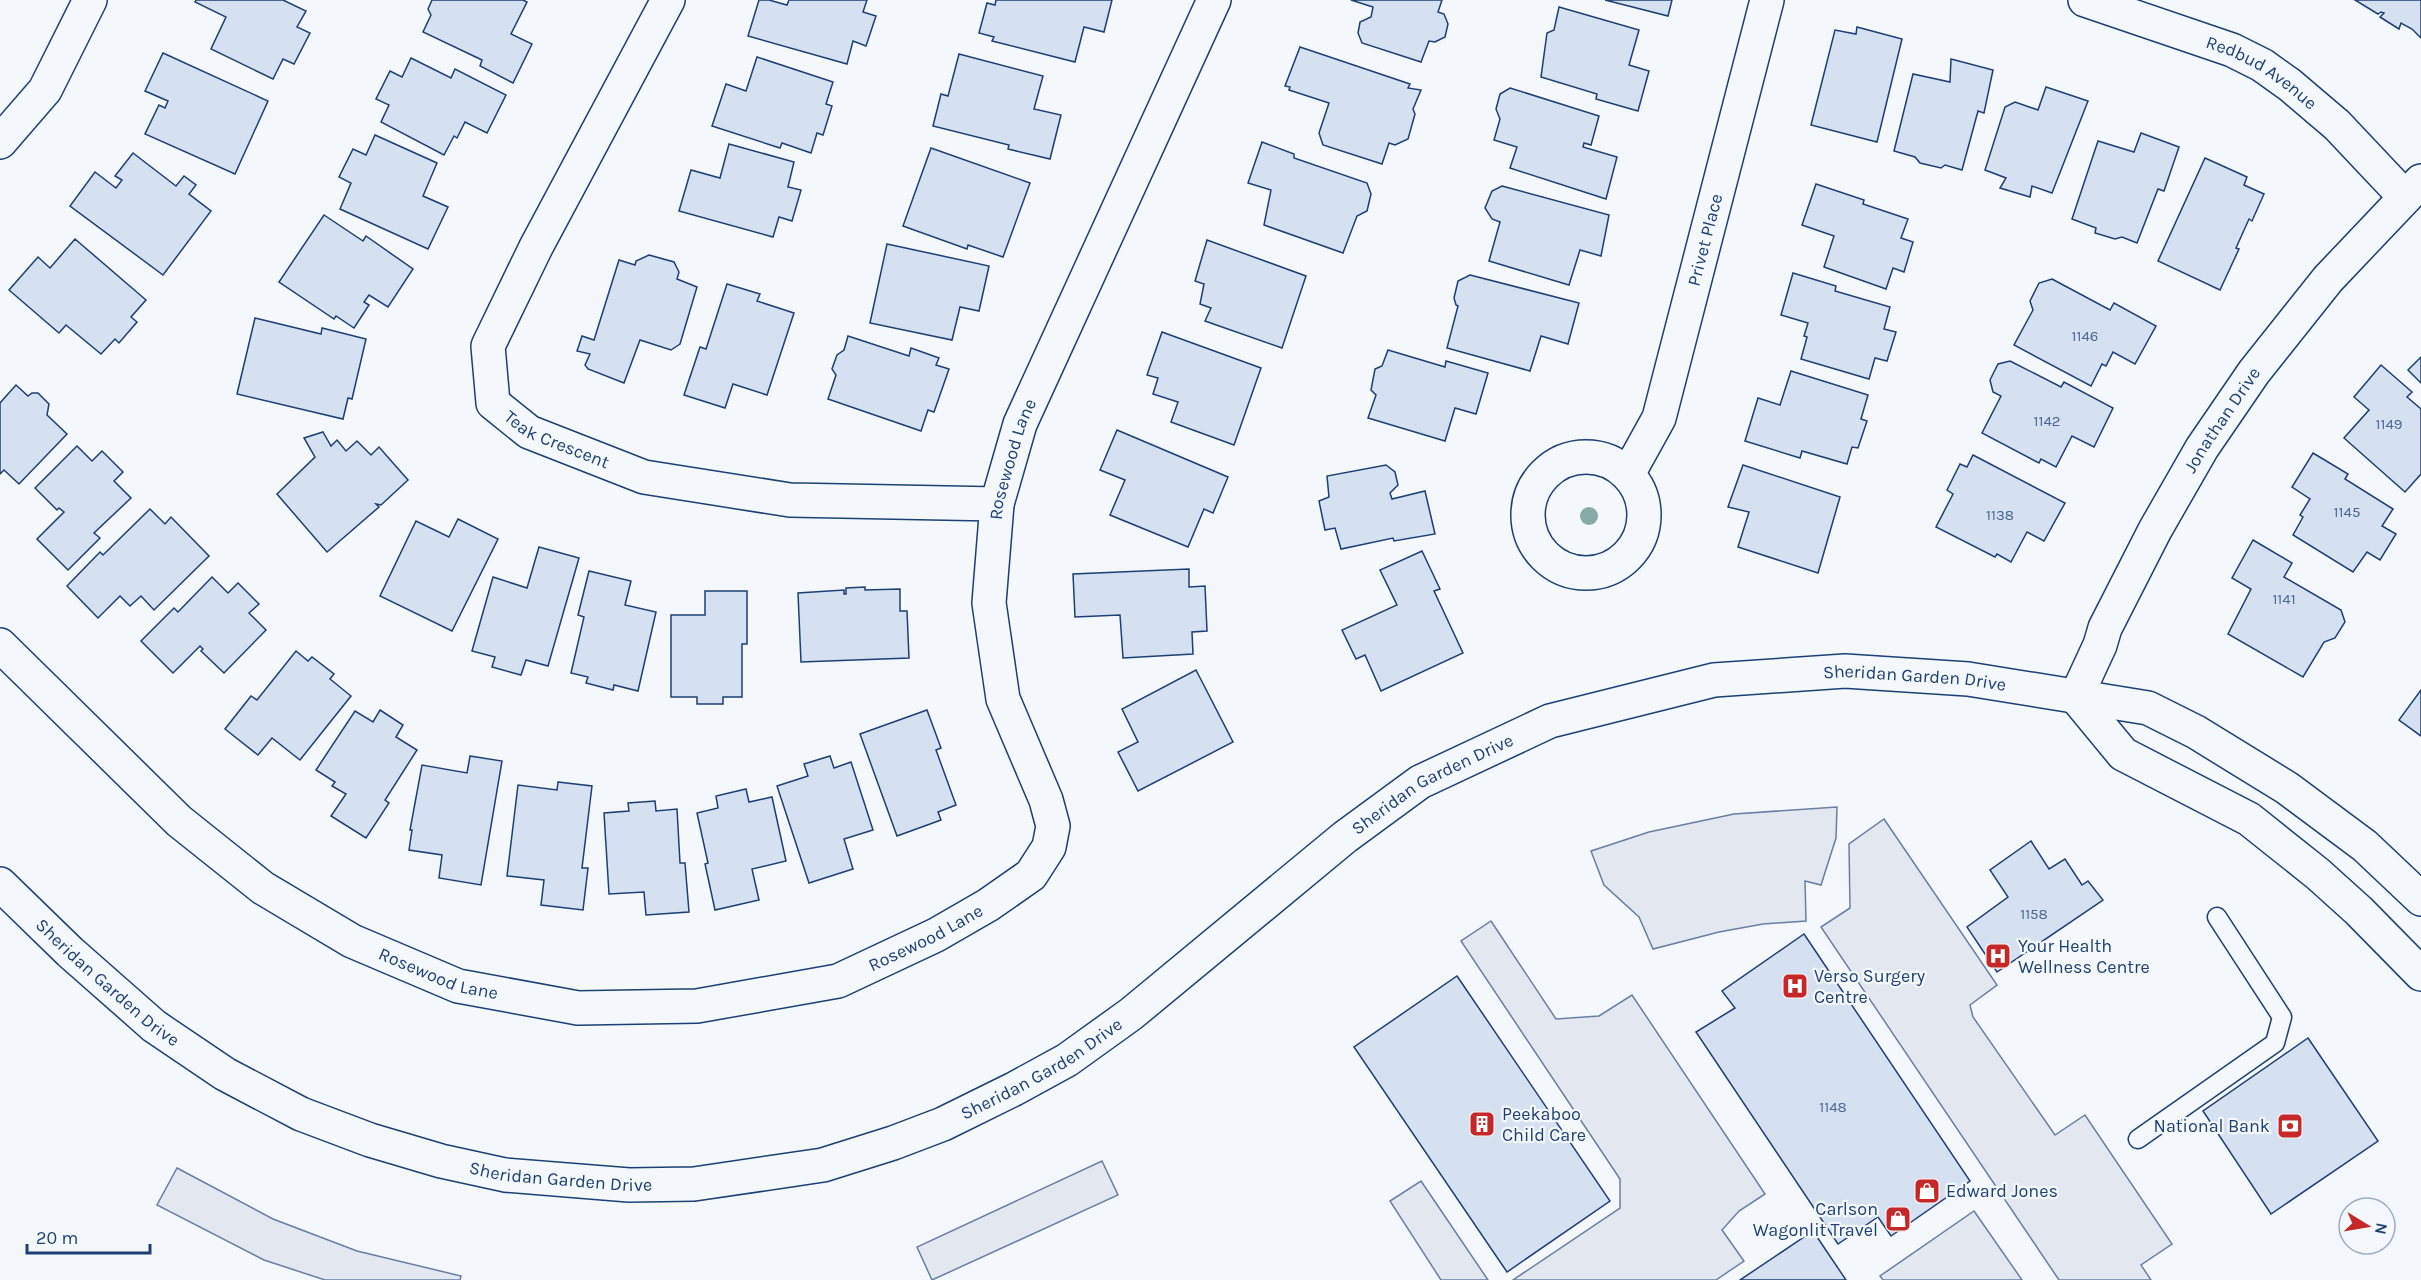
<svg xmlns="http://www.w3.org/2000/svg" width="2421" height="1280" font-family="Karla,sans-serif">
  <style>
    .parking { fill: #e3e8f0; stroke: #687fa3; stroke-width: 1.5 }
    .building { fill: #d5e0f0; stroke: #1d3f73; stroke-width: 1.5 }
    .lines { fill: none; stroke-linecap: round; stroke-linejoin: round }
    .lane-casing { stroke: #1d3f73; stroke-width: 21 }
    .street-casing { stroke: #1d3f73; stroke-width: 36 }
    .secondary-casing { stroke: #1d3f73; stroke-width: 36 }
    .lane { stroke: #f4f7fb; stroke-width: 18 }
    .street { stroke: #f4f7fb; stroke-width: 33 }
    .secondary { stroke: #f4f7fb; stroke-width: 33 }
    .tree { fill: #86aba6 }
    .labels { text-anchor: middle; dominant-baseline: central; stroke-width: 4.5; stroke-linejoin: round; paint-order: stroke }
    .number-label { font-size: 15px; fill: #4b6792 }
    .street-label { font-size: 18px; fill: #1d3f73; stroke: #f4f7fb }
    .poi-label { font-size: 18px; fill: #1d3f73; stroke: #f4f7fb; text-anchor: start }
  </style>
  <rect width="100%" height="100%" fill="#f4f7fb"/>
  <g class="parking">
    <path d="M 1837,807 L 1836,838 L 1821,885 L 1805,881 L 1806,921 L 1763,924 L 1719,932 L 1653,949 L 1639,917 L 1604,885 L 1591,851 L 1649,832 L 1734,814 Z"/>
    <path d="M 1884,819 L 1997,985 L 1970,1005 L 1973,1017 L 2055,1135 L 2085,1115 L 2172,1244 L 2141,1265 L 2151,1280 L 2059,1280 L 1821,927 L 1850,908 L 1849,844 Z"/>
    <path d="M 1491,921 L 1556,1019 L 1599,1016 L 1632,995 L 1765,1194 L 1739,1211 L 1722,1230 L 1744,1261 L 1716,1280 L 1513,1280 L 1620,1208 L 1620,1179 L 1461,941 Z"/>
    <path d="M 1102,1161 L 1118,1195 L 932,1280 L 917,1247 Z"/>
    <path d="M 177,1168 L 273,1219 L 357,1251 L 461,1276 L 460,1280 L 325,1280 L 264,1260 L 157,1205 Z"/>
    <path d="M 1421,1181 L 1488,1280 L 1441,1280 L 1390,1201 Z"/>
    <path d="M 1974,1211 L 2022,1280 L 1883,1280 L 1880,1276 Z"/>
  </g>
  <g class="building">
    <path d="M 196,0 L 283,0 L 306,11 L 297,27 L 310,33 L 294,64 L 283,59 L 273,79 L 211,49 L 226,17 L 195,2 Z"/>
    <path d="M 432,0 L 523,0 L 527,2 L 511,34 L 532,44 L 513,83 L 480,66 L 482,60 L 423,32 L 431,15 L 428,9 Z"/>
    <path d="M 759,0 L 769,0 L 787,5 L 789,0 L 867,0 L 863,12 L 876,16 L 866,46 L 853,41 L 847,64 L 748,36 Z"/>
    <path d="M 996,0 L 1112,0 L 1104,32 L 1084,27 L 1075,62 L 992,41 L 994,37 L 979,33 L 987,3 L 995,5 Z"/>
    <path d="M 1351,0 L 1442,0 L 1438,12 L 1444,14 L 1448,24 L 1445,37 L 1435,42 L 1429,41 L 1421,62 L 1362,43 L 1358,33 L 1360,22 L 1371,17 L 1373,7 Z"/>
    <path d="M 1605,0 L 1672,0 L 1668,16 Z"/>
    <path d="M 2355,0 L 2421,0 L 2421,38 L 2412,29 L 2401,23 L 2399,29 L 2380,17 L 2384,13 L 2381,12 L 2378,14 Z"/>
    <path d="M 1559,7 L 1639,30 L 1629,65 L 1649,71 L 1638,111 L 1596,99 L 1597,94 L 1541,77 L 1547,33 L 1554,30 Z"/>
    <path d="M 1857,27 L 1902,39 L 1877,142 L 1811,125 L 1835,30 L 1856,34 Z"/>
    <path d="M 1300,47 L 1410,84 L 1408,88 L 1421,90 L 1413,109 L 1415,114 L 1408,139 L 1395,145 L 1389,143 L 1382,164 L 1323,145 L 1319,133 L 1329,103 L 1289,90 L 1290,87 L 1285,86 Z"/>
    <path d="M 163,53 L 268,101 L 235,174 L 145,134 L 159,105 L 165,108 L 168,101 L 145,91 Z"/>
    <path d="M 959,54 L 1043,76 L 1034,109 L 1061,115 L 1050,159 L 1008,149 L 1009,145 L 933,126 L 941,94 L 948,96 Z"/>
    <path d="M 757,57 L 833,82 L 826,104 L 832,106 L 823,135 L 817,133 L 811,153 L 782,143 L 780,148 L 712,126 L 726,84 L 746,91 Z"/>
    <path d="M 411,58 L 451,78 L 455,69 L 506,95 L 487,133 L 465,122 L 457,138 L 454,136 L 444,155 L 381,122 L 389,105 L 376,99 L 390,71 L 402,77 Z"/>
    <path d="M 1951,59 L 1993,70 L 1984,113 L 1978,111 L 1962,170 L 1945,165 L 1941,168 L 1920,163 L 1915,157 L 1894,151 L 1913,74 L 1950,82 Z"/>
    <path d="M 2046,87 L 2088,101 L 2052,193 L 2032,186 L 2030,197 L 2000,188 L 2006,178 L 1985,170 L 2005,107 L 2015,102 L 2038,110 Z"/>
    <path d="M 1510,88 L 1599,116 L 1591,145 L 1584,143 L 1583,147 L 1617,157 L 1606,199 L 1510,168 L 1517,147 L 1494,140 L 1500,119 L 1496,109 L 1500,94 Z"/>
    <path d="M 2141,133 L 2179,147 L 2164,191 L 2158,189 L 2137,243 L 2122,237 L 2115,239 L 2095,233 L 2096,228 L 2072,219 L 2098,141 L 2134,152 Z"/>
    <path d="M 375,135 L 437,163 L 423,196 L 448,207 L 428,249 L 340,209 L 351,183 L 339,177 L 353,149 L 366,155 Z"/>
    <path d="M 1262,142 L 1294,154 L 1294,158 L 1367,183 L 1371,194 L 1367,211 L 1357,216 L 1343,253 L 1264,225 L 1271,190 L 1248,183 Z"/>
    <path d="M 729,144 L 794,162 L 788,187 L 801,190 L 792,221 L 779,217 L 773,237 L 679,211 L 691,170 L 720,178 Z"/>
    <path d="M 931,148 L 1030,183 L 1003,257 L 968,245 L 967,249 L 903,226 Z"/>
    <path d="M 133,153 L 176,186 L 184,176 L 196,185 L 189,194 L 211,211 L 163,275 L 70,206 L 95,172 L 116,188 L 122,180 L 115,176 Z"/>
    <path d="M 2205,158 L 2247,177 L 2244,185 L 2264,194 L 2252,221 L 2249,219 L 2236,248 L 2239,249 L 2220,290 L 2158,261 Z"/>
    <path d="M 1816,184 L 1864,200 L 1863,204 L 1908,219 L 1901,238 L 1913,242 L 1904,272 L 1893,268 L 1886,289 L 1824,267 L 1834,236 L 1802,225 Z"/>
    <path d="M 1502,186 L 1609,215 L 1601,256 L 1580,250 L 1569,285 L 1489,261 L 1500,222 L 1492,219 L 1485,208 L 1492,191 Z"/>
    <path d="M 324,215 L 363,241 L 366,236 L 413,269 L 388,307 L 369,295 L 364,302 L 369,305 L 354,328 L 336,316 L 334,319 L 279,282 Z"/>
    <path d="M 75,239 L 146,300 L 131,317 L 137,322 L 119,343 L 115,339 L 101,354 L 66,325 L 59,333 L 9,290 L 38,257 L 50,268 Z"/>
    <path d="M 1207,240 L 1306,276 L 1282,348 L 1205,321 L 1211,308 L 1200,304 L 1204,284 L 1195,281 Z"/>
    <path d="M 887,244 L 989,266 L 979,311 L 960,307 L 952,340 L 870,323 Z"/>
    <path d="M 649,255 L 674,262 L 679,272 L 677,279 L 697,287 L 680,344 L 671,350 L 640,340 L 624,383 L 588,369 L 585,365 L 590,354 L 577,351 L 582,336 L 594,340 L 619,260 L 635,265 L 636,261 Z"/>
    <path d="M 1793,273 L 1836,286 L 1835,291 L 1890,307 L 1884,329 L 1896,332 L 1887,361 L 1875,358 L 1869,379 L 1801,359 L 1807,337 L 1804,336 L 1808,323 L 1781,315 Z"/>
    <path d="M 1470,275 L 1579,303 L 1568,344 L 1541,336 L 1530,371 L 1447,348 L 1458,306 L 1456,305 L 1454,298 L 1458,281 Z"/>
    <path d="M 2052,279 L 2110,310 L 2114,303 L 2156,326 L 2135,364 L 2113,352 L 2106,366 L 2102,364 L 2091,386 L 2014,345 L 2033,310 L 2030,301 L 2039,283 Z"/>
    <path d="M 727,284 L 760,294 L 757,301 L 794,313 L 767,395 L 733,384 L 725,408 L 684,395 L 700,347 L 706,349 Z"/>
    <path d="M 255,318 L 321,334 L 322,328 L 366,339 L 352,399 L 348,398 L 343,419 L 237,394 Z"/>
    <path d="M 1162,332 L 1261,368 L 1234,445 L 1171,422 L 1178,402 L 1153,394 L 1158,378 L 1147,375 Z"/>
    <path d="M 848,336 L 909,356 L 911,348 L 939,358 L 936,365 L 949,369 L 934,412 L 928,410 L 921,431 L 828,399 L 836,375 L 832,369 L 837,355 L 844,350 Z"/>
    <path d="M 1388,350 L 1445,367 L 1446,361 L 1488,373 L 1476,414 L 1455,408 L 1445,441 L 1368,418 L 1376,395 L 1371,390 L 1375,369 L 1382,366 Z"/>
    <path d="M 2421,357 L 2421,383 L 2408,370 Z"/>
    <path d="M 2010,361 L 2061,387 L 2064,382 L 2113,408 L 2094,447 L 2072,436 L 2056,467 L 2041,459 L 2039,463 L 1982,433 L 2001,396 L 1993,392 L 1990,380 L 1998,364 Z"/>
    <path d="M 2381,365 L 2412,392 L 2407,397 L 2421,409 L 2421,474 L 2405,492 L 2344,438 L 2369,410 L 2354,397 Z"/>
    <path d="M 1791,371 L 1868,395 L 1861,419 L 1867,421 L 1858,448 L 1852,447 L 1847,464 L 1802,451 L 1800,458 L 1745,441 L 1758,398 L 1780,405 Z"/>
    <path d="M 16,385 L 28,396 L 32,393 L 38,393 L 49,404 L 47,415 L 67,434 L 19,484 L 4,470 L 0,474 L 0,403 Z"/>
    <path d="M 1117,430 L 1228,477 L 1213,513 L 1204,509 L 1188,547 L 1110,515 L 1125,480 L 1100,470 Z"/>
    <path d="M 323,432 L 331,446 L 337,440 L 346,451 L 357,441 L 371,455 L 379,447 L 408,480 L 381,505 L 376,504 L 379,507 L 327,552 L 277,494 L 315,457 L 304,438 Z"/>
    <path d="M 77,446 L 92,461 L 102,451 L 123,472 L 114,481 L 131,498 L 94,533 L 100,538 L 68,570 L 37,539 L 64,512 L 59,508 L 57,510 L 35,488 Z"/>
    <path d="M 2313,453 L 2348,474 L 2345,479 L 2393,509 L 2382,526 L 2396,534 L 2380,560 L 2367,552 L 2353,572 L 2293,535 L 2303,517 L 2300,515 L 2310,499 L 2292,487 Z"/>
    <path d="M 1973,455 L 2065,503 L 2044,541 L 2027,532 L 2011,562 L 1997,554 L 1995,557 L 1936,527 L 1953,494 L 1947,490 L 1960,464 L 1967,467 Z"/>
    <path d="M 1386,465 L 1395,472 L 1398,485 L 1390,493 L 1392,499 L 1425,491 L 1435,534 L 1394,541 L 1393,538 L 1341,549 L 1335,528 L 1325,530 L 1319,501 L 1329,497 L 1327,476 Z"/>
    <path d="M 1743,465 L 1840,497 L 1818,573 L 1738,547 L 1749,512 L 1728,507 Z"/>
    <path d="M 150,509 L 165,524 L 171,517 L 209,556 L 154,610 L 141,596 L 130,606 L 120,596 L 98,618 L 67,586 L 100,552 L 103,555 Z"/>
    <path d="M 458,519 L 498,539 L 452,631 L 380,596 L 416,521 L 449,537 Z"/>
    <path d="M 2253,540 L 2292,563 L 2284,577 L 2341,610 L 2345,622 L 2335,638 L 2324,642 L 2303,677 L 2228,634 L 2251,589 L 2232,578 Z"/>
    <path d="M 539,547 L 579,558 L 548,666 L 526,660 L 521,675 L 492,667 L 495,657 L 472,651 L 493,577 L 527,588 Z"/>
    <path d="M 1422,551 L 1440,589 L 1434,591 L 1463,653 L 1381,691 L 1365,655 L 1356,659 L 1342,630 L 1397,605 L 1380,570 Z"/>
    <path d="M 1189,569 L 1189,587 L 1205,586 L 1207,631 L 1192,632 L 1193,654 L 1123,658 L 1120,615 L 1075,617 L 1073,574 Z"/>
    <path d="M 589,571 L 631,581 L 625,605 L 656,612 L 638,691 L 614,685 L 613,690 L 586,683 L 588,677 L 571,673 L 584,617 L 578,615 Z"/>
    <path d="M 212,577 L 228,593 L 238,583 L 259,604 L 249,613 L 266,630 L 224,673 L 201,651 L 203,649 L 200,646 L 173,673 L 141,641 L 174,608 L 178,612 Z"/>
    <path d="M 865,587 L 865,590 L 900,589 L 900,611 L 907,611 L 909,658 L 801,662 L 798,593 L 844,590 L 844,594 L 846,594 L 846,588 Z"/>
    <path d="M 705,591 L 747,591 L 747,644 L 742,644 L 742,697 L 723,697 L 723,704 L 697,704 L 697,697 L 671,697 L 671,615 L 705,615 Z"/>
    <path d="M 296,651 L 308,661 L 312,657 L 334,674 L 330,679 L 351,696 L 300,760 L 272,738 L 258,755 L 225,729 L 251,696 L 257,700 Z"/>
    <path d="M 1196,670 L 1233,742 L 1138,791 L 1118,752 L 1138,742 L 1122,709 Z"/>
    <path d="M 2421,690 L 2421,736 L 2399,720 Z"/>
    <path d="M 380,710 L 403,725 L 396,737 L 417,750 L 385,800 L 389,803 L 366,838 L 331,816 L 346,794 L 332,786 L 335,782 L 316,770 L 355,711 L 373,722 Z"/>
    <path d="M 927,710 L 941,748 L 936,750 L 956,805 L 938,812 L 941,820 L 897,836 L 860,734 Z"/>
    <path d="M 470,756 L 502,761 L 481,885 L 439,878 L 442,855 L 409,850 L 412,830 L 410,830 L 422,765 L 467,773 Z"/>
    <path d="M 830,756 L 834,768 L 851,762 L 873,830 L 844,839 L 853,869 L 809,883 L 777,786 L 808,776 L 804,764 Z"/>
    <path d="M 558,782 L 592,786 L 582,868 L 588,868 L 583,910 L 541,905 L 544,880 L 507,876 L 518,785 L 557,790 Z"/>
    <path d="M 746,789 L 749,802 L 772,797 L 786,861 L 752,869 L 759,900 L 715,910 L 705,864 L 708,863 L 697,813 L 718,808 L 716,796 Z"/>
    <path d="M 655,801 L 656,811 L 677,809 L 680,863 L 685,863 L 689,912 L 646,915 L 644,892 L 609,894 L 604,813 L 629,811 L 628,803 Z"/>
    <path d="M 2031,841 L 2049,869 L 2065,859 L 2082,885 L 2088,881 L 2103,900 L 1997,972 L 1967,927 L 2008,897 L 1990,870 Z"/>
    <path d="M 1804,934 L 1970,1181 L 1891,1236 L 1878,1217 L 1838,1244 L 1696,1032 L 1735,1008 L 1722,991 Z"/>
    <path d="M 1457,976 L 1610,1201 L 1507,1272 L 1354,1047 Z"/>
    <path d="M 2308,1038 L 2378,1141 L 2271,1214 L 2203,1111 Z"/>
    <path d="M 1813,1231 L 1846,1280 L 1740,1280 Z"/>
  </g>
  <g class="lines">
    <g class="lane-casing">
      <path id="lane" d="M 2138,1139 L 2275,1043 L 2282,1017 L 2217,917"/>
    </g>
    <g class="street-casing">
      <g id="street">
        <path id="s1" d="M 668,0 L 536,247 L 488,346 L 493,403 L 529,432 L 644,477 L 790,500 L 997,504"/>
        <path id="s2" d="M 2085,0 L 2232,50 L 2262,65 L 2290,85 L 2337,125 L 2404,196"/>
        <path d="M 0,142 L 45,90 L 90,0"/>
        <circle cx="1586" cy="515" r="58"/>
        <path id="s3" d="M 1628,474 L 1659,418 L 1767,0"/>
        <path id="s4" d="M 0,645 L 179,821 L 263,888 L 352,941 L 458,986 L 578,1008 L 697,1006 L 838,981 L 936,935 L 988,905 L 1031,875 L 1049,847 L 1053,826 L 1046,800 L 1003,699 L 989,603 L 997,504 L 1020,424 L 1214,0"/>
        <path id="s5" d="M 2076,697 L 2100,645 L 2105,628 L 2155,530 L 2202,448 L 2254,372 L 2328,279 L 2421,181"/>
      </g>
    </g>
    <g class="secondary-casing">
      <g id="secondary">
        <path d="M 2076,697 L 2123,754 L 2249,819 L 2318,874 L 2359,911 L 2421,974"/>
        <path id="s6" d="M 0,884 L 70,952 L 154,1026 L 225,1074 L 301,1114 L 370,1140 L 441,1161 L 505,1175 L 629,1185 L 694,1184 L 823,1165 L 893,1143 L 943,1124 L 1014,1089 L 1067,1060 L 1131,1014 L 1345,837 L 1420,782 L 1550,721 L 1714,680 L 1845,671 L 1968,679 L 2148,708 L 2196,732 L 2287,788 L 2365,846 L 2421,899"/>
      </g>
    </g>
    <use href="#lane" class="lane"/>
    <use href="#street" class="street"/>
    <use href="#secondary" class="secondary"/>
  </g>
  <circle class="tree" cx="1589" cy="516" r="9"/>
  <defs>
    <g id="hospital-square" transform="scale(1.35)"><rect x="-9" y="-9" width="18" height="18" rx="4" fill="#c62828" stroke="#f4f7fb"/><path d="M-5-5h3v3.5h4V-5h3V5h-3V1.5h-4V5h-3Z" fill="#fff"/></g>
    <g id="building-square" transform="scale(1.35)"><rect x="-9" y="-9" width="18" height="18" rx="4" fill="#c62828" stroke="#f4f7fb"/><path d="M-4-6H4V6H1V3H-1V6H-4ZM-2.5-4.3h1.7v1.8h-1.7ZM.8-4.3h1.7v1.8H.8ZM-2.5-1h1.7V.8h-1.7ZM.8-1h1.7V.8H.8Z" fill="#fff"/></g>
    <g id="bank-square" transform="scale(1.35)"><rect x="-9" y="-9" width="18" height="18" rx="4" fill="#c62828" stroke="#f4f7fb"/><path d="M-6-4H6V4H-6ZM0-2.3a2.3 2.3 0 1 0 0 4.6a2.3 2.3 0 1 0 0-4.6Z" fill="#fff"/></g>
    <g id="shop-square" transform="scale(1.35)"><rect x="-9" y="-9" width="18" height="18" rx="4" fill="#c62828" stroke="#f4f7fb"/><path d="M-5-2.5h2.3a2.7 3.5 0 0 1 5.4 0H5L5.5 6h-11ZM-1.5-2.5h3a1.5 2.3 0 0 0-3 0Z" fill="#fff"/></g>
  </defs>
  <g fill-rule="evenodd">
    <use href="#hospital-square" x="1998" y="956"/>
    <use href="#hospital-square" x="1795" y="986"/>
    <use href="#building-square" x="1482" y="1124"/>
    <use href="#bank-square" x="2290" y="1126"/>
    <use href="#shop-square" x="1927" y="1191"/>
    <use href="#shop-square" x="1898" y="1219"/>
  </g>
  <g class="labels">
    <g class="number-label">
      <text x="2085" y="336">1146</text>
      <text x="2047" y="421">1142</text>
      <text x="2389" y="424">1149</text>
      <text x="2347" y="512">1145</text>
      <text x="2000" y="515">1138</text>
      <text x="2284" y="599">1141</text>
      <text x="2034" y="914">1158</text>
      <text x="1833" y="1107">1148</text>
    </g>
    <g class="street-label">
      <text stroke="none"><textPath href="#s2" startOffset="192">Redbud Avenue</textPath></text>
      <text stroke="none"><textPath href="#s3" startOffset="248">Privet Place</textPath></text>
      <text stroke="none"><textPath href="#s5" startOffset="314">Jonathan Drive</textPath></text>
      <text stroke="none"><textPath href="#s1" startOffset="522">Teak Crescent</textPath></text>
      <text stroke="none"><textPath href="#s4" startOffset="1617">Rosewood Lane</textPath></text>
      <text stroke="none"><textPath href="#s6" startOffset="2144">Sheridan Garden Drive</textPath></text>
      <text stroke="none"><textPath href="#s6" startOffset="1640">Sheridan Garden Drive</textPath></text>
      <text stroke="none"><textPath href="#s4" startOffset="1059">Rosewood Lane</textPath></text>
      <text stroke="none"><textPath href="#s4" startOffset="555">Rosewood Lane</textPath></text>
      <text stroke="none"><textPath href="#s6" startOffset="146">Sheridan Garden Drive</textPath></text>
      <text stroke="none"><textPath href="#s6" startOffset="1154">Sheridan Garden Drive</textPath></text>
      <text stroke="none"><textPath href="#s6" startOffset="650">Sheridan Garden Drive</textPath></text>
    </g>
    <g class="poi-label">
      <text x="2018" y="946">Your Health<tspan x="2018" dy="21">Wellness Centre</tspan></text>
      <text x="1814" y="976">Verso Surgery<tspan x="1814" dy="21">Centre</tspan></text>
      <text x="1502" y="1114">Peekaboo<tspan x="1502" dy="21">Child Care</tspan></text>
      <text x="2270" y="1126" text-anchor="end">National Bank</text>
      <text x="1946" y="1191">Edward Jones</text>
      <text x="1878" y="1209" text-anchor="end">Carlson<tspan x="1878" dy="21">Wagonlit Travel</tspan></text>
    </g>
  </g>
  <g transform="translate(2367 1226) rotate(101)"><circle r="28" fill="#f4f7fb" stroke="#9eadc5" stroke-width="1.5"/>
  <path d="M0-4.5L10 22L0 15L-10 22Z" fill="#c62828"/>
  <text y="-9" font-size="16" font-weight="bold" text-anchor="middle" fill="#1d3f73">N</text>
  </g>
  <path d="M27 1244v9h123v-9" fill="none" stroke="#1d3f73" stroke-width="3"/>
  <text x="36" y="1244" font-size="18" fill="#1d3f73" stroke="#f4f7fb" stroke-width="4.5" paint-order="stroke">20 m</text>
</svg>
